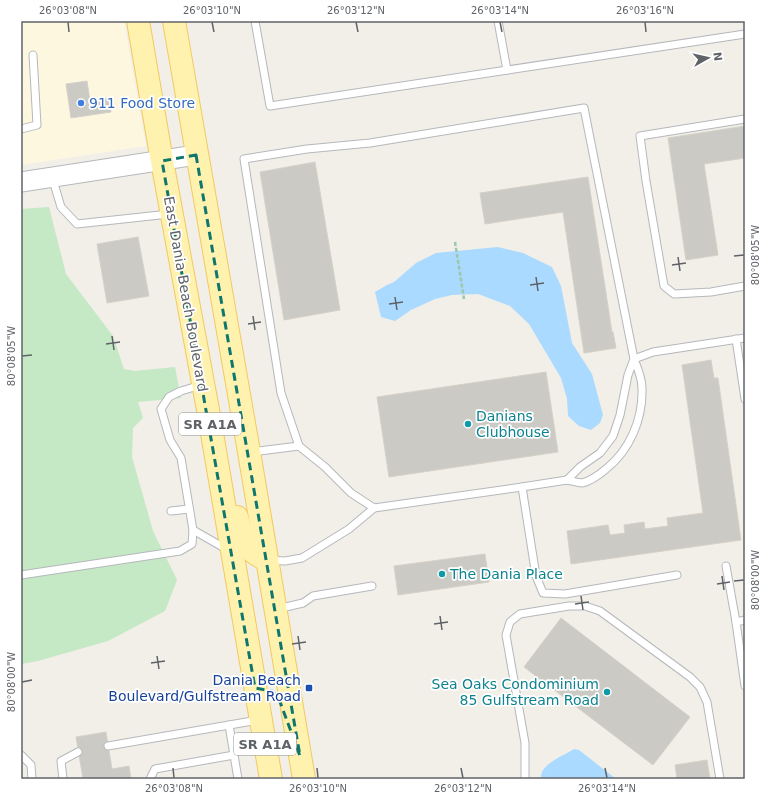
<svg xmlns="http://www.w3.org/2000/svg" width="766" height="800" font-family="'DejaVu Sans',sans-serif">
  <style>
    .commercial { fill: #fef7e0 }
    .green { fill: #c5e8c5 }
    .water { fill: #aadaff }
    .building { fill: #cccac5; stroke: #d6d1c6 }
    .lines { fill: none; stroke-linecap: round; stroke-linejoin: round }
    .service-casing { stroke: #b5b8bc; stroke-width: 9 }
    .tertiary-casing { stroke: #b5b8bc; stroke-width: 21 }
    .primary-casing { stroke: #f2c960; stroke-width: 24 }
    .path { stroke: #9cc7a9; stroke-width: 2.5; stroke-dasharray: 4 2; stroke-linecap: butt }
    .service { stroke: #fff; stroke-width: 7 }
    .tertiary { stroke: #fff; stroke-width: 19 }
    .primary { stroke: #fff2af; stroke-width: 22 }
    .marked { fill: none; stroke: #0f766e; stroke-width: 3; stroke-dasharray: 8 5; stroke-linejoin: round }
    .ticks { fill: none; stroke: #5f6368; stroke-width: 1.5 }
    .shop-dot { fill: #3f7fe0; stroke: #fff; stroke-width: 1.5 }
    .culture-dot { fill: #0f9aa8; stroke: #fff; stroke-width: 1.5 }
    .transit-dot { fill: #1a4fb4; stroke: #fff; stroke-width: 1.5 }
    .labels { text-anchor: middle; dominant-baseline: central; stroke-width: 3.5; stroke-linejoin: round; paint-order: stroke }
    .shield { fill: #fff; stroke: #8f9295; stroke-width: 1 }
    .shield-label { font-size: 13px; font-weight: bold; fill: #5f6368 }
    .shop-label { font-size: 14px; fill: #366cbe; stroke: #fff; text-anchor: start }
    .street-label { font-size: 14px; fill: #5f6368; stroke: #fff }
    .culture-label { font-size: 14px; fill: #0d838f; stroke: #fff; text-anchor: start }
    .transit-label { font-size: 14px; fill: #164399; stroke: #fff; text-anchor: end }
    .neatline { fill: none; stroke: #5f6368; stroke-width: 1.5 }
    .ticks-label { font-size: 10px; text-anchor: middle; fill: #5f6368 }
  </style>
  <rect width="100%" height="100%" fill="#f1efe8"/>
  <path class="commercial" d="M 21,21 L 124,21 L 146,146 L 21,165 Z"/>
  <path class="green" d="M 49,207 L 66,274 L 113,336 L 124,369 L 135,371 L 175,367 L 181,398 L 138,402 L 143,418 L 133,428 L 132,457 L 153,531 L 177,580 L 165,611 L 108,641 L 38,661 L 21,664 L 21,209 Z"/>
  <g class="water">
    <path d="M 498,247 L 523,253 L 552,267 L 561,286 L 572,343 L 592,374 L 603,415 L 600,423 L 591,430 L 579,426 L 568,416 L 567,399 L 561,378 L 529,324 L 510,306 L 478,294 L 452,295 L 435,299 L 411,310 L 395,321 L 381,317 L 375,292 L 387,285 L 394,282 L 416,263 L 436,253 Z"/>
    <path d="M 574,749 L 579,750 L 616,779 L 541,779 C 539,764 564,756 574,749 Z"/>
  </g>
  <g class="building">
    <path d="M 87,81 L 90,101 L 109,98 L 111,112 L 71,118 L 66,84 Z"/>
    <path d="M 745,126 L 745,158 L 704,164 L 718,255 L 686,260 L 668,138 Z"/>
    <path d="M 315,162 L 340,310 L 284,320 L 260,172 Z"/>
    <path d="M 588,177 L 612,332 L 613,332 L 616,348 L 584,353 L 563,212 L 485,224 L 480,193 Z"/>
    <path d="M 138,237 L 149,296 L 107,303 L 97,244 Z"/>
    <path d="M 711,360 L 714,378 L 718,378 L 741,540 L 571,564 L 567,531 L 608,525 L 610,535 L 625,533 L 624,525 L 644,522 L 645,529 L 668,526 L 667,518 L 703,513 L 682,365 Z"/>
    <path d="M 546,372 L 558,452 L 389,477 L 377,397 Z"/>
    <path d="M 485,554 L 489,582 L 398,595 L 394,566 Z"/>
    <path d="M 561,618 L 690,717 L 653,765 L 524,667 Z"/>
    <path d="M 106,732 L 112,769 L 129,766 L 131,779 L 83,779 L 76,737 Z"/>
    <path d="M 707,760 L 710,779 L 677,779 L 675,765 Z"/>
  </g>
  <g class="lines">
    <g class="service-casing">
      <g id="service">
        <path d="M 255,21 L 270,106 L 745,34"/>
        <path d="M 498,21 L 507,70"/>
        <path d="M 745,119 L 640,136 L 646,181 L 664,286 L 674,294 L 711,292 L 745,286"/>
        <path d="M 21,129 L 37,125 L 33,55"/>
        <path d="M 52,177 L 61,207 L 77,224 L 169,214"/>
        <path d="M 736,339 L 745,399"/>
        <path d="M 299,446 L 281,393 L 244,159 L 307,149 L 370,143 L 584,108 L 634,359 C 638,369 642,378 642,388 C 643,419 630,450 606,469 C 599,475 591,481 582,483 C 578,483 572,481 567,480 L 580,467 L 600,453 L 613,436 L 620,415 L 628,375 L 634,359 L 653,352 L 745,338"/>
        <path d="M 251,452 L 299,446 L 325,467 L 351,493 L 374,508"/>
        <path d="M 567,480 L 522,487 L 536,576 L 543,593 L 565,594 L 677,575"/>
        <path d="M 171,511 L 189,509"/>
        <path d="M 193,530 L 228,550"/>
        <path d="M 269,560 L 285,561 L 302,558 L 349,529 L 374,508 L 522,487"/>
        <path d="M 726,566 L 736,622"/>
        <path d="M 21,575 L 180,551 L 192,544 L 193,530 L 181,458 L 170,440 L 161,409 L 169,397 L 181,391 L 201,385"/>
        <path d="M 277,609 L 303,603 L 313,596 L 372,586"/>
        <path d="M 745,620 L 736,622 L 745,686"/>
        <path d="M 229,725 L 238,779"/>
        <path d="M 108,746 L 258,720"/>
        <path d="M 21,755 L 31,765 L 32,779"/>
        <path d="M 63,779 L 61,761 L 78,752"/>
        <path d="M 150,779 L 155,769 L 234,755"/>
        <path d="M 525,779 L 525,743 L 506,635 L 510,622 L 520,614 L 569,606 L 585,606 L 600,611 L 690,677 L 700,687 L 707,702 L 720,779"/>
      </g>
    </g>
    <g class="tertiary-casing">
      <path id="tertiary" d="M 21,182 L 196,155"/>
    </g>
    <g class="primary-casing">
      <g id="primary">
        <path d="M 138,21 L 162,161 L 208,410 L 271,779"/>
        <path d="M 174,21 L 249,452 L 304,779"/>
        <path d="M 237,517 C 242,539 245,551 267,560"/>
      </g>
    </g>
    <path class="path" d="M 455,242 L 464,299"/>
    <use href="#service" class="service"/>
    <use href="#tertiary" class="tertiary"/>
    <use href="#primary" class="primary"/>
  </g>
  <path class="marked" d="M 196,155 L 300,756 L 279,699 L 272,691 L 255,688 L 162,161 Z"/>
  <path class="ticks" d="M 68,22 L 69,32M 212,22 L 214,32M 356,22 L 358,32M 500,22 L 502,32M 645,22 L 646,32M 734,256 L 744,255M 678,257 L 680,271M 672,265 L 686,263M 536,277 L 538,291M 530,285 L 544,283M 395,297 L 397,310M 389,304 L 403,302M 253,316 L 255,330M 248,324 L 261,322M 112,336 L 114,350M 106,344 L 120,342M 22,356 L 32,355M 722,576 L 724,590M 734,581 L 744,580M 717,584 L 730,582M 581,596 L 583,610M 575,604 L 589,602M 440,616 L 442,630M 434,624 L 448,622M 298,636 L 300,650M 292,644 L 306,642M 157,656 L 159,669M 151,663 L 165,661M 22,682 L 32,680M 173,768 L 174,778M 317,768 L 318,778M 461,768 L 463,778M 605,768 L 607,778"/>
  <circle class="shop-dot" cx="81" cy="103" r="4"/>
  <g class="culture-dot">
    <circle cx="468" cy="424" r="4"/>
    <circle cx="442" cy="574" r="4"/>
    <circle cx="607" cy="692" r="4"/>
  </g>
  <rect class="transit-dot" x="305" y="684" width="8" height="8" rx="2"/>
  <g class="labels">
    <g class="shield">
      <rect x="179" y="413" width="62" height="22" rx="3"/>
      <rect x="234" y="733" width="62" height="22" rx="3"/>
    </g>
    <g class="shield-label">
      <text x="210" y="424">SR A1A</text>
      <text x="265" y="744">SR A1A</text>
    </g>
    <g class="shop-label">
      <text x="89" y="103">911 Food Store</text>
    </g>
    <g class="street-label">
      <text transform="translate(186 294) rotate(80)">East Dania Beach Boulevard</text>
    </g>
    <g class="culture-label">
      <text x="476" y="416">Danians<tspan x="476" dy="16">Clubhouse</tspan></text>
      <text x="450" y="574">The Dania Place</text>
      <text x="599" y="684" text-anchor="end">Sea Oaks Condominium<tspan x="599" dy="16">85 Gulfstream Road</tspan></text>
    </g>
    <g class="transit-label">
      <text x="301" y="680">Dania Beach<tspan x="301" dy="16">Boulevard/Gulfstream Road</tspan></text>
    </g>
  </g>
  <rect width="766" height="800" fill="none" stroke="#ffffff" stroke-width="44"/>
  <g transform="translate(708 58) rotate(82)" stroke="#ffffff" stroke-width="3" paint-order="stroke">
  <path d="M0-3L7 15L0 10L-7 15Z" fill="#5f6368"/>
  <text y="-6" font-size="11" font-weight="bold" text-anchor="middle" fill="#5f6368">N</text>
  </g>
  <rect x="22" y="22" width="722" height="756" class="neatline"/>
  <g class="ticks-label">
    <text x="68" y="14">26°03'08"N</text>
    <text x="212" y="14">26°03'10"N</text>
    <text x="356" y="14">26°03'12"N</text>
    <text x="500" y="14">26°03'14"N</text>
    <text x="645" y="14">26°03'16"N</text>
    <text transform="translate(755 255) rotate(-90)" y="4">80°08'05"W</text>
    <text transform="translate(11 356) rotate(-90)" y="4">80°08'05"W</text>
    <text transform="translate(755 580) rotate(-90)" y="4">80°08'00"W</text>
    <text transform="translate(11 682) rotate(-90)" y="4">80°08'00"W</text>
    <text x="174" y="792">26°03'08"N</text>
    <text x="318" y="792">26°03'10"N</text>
    <text x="463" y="792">26°03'12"N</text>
    <text x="607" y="792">26°03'14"N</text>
  </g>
</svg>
